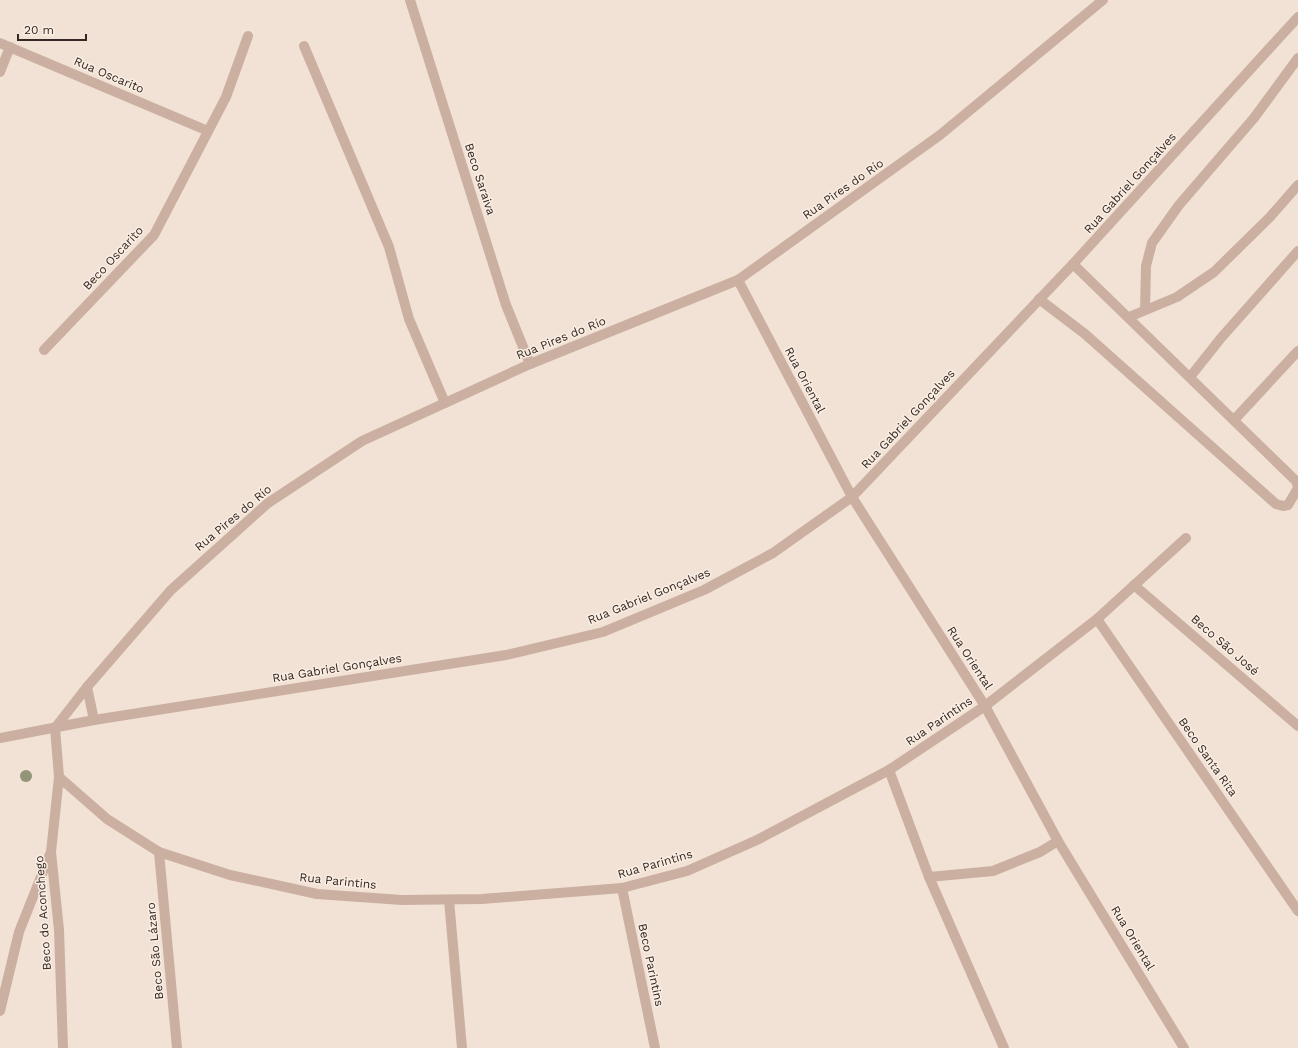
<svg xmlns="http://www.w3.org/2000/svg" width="1298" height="1048" font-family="'Work Sans',sans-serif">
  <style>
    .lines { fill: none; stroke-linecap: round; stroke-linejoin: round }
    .minor { stroke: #cbb0a1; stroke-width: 10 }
    .tree { fill: #949476 }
    .labels { text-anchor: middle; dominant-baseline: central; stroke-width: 3; stroke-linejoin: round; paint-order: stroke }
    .street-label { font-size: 12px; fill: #342824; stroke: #faede2 }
  </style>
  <rect width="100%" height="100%" fill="#f2e2d6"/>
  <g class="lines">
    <g class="minor">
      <path d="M 410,0 L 506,305 L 530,364"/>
      <path d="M 0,43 L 208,131"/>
      <path d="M 304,46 L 389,247 L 409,319 L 445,403"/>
      <path d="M 0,72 L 10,47"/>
      <path d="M 1073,264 L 1296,481 L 1298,487"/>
      <path d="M 738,280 L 852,497 L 985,706 L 1058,841 L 1184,1048"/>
      <path d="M 1039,299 L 1085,334 L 1276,504 L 1283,506 L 1288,505 L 1298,488"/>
      <path d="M 1145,310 L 1146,266 L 1152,243 L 1179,205 L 1254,118 L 1298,58"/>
      <path d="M 1129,317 L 1177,297 L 1214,272 L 1270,217 L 1298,185"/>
      <path d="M 44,350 L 154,235 L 226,97 L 248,36"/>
      <path d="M 1190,377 L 1221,338 L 1298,251"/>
      <path d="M 1234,420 L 1298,351"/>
      <path d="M 1134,585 L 1298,726"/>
      <path d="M 1097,619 L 1298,911"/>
      <path d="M 87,687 L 94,720"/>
      <path d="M 55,728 L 87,687 L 171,590 L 268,503 L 362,441 L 530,364 L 738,280 L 940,135 L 1103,0"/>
      <path d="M 55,728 L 59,777 L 51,852 L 59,930 L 63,1048"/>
      <path d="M 0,738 L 94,720 L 506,655 L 603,632 L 704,590 L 773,553 L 852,497 L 1073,264 L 1298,17"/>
      <path d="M 889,770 L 929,877"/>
      <path d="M 59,777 L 107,819 L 159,852 L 230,875 L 317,894 L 402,900 L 482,899 L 622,888 L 687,871 L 757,840 L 889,770 L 985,706 L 1097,619 L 1186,538"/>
      <path d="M 159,852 L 177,1048"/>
      <path d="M 622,888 L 655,1048"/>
      <path d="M 449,900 L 462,1048"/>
      <path d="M 0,1011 L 19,932 L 50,854"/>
      <path d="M 1004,1048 L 929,877 L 993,871 L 1040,852 L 1058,841"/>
    </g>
  </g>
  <circle class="tree" cx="26" cy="776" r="6"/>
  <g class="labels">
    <g class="street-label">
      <text transform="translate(109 75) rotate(23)">Rua Oscarito</text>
      <text transform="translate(480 179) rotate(72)">Beco Saraiva</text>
      <text transform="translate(1130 183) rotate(-48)">Rua Gabriel Gonçalves</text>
      <text transform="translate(843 189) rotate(-35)">Rua Pires do Río</text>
      <text transform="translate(113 258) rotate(-47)">Beco Oscarito</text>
      <text transform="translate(561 338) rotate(-22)">Rua Pires do Río</text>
      <text transform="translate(805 380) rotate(62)">Rua Oriental</text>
      <text transform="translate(908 419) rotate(-47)">Rua Gabriel Gonçalves</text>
      <text transform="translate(233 518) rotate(-40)">Rua Pires do Río</text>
      <text transform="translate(649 596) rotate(-22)">Rua Gabriel Gonçalves</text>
      <text transform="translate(1225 645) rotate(41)">Beco São José</text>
      <text transform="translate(970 658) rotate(57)">Rua Oriental</text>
      <text transform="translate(337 668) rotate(-9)">Rua Gabriel Gonçalves</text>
      <text transform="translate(939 721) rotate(-34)">Rua Parintins</text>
      <text transform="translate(1208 757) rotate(55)">Beco Santa Rita</text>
      <text transform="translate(655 864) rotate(-16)">Rua Parintins</text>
      <text transform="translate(338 881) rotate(6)">Rua Parintins</text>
      <text transform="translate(43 913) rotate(-94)">Beco do Aconchego</text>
      <text transform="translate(1133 938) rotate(59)">Rua Oriental</text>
      <text transform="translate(155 951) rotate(-95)">Beco São Lázaro</text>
      <text transform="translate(651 965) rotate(78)">Beco Parintins</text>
    </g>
  </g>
  <path d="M18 34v6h68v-6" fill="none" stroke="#342824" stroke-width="2"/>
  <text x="24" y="34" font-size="12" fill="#342824" stroke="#faede2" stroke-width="3" paint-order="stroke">20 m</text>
</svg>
